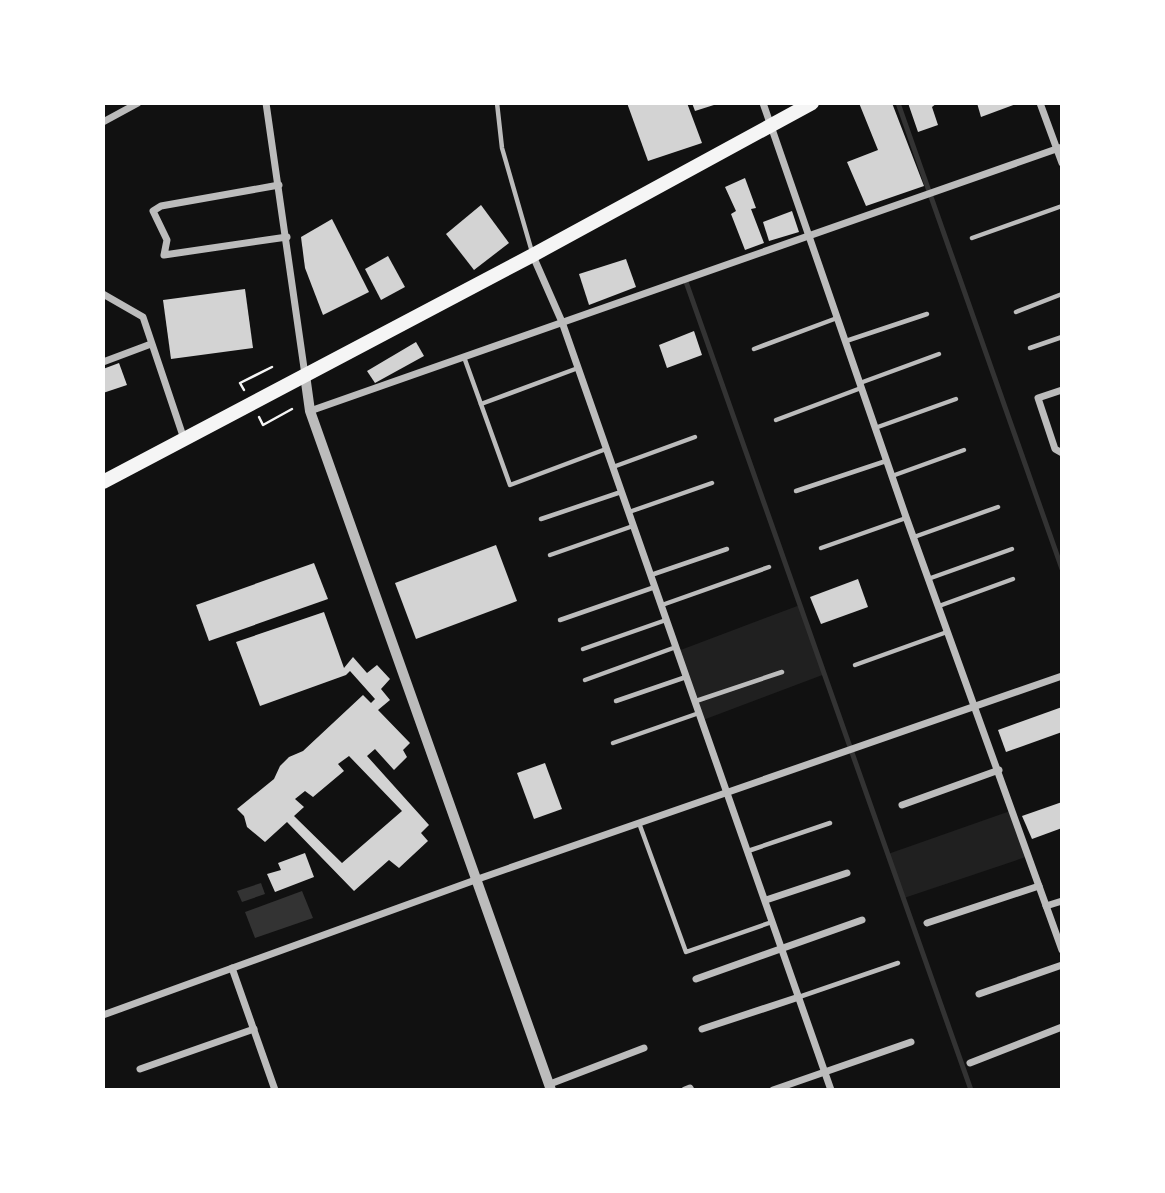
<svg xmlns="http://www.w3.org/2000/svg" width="1165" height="1193" font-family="'Fira Sans Condensed',sans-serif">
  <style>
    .green { fill: #202020 }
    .water { fill: #333 }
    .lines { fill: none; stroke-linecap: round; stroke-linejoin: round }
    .stream { stroke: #333; stroke-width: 5 }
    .building { fill: #d3d3d3; fill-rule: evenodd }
    .path { stroke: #f5f5f5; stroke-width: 2.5 }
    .service { stroke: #bcbcbc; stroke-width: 4.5 }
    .minor { stroke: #bcbcbc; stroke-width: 7 }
    .tertiary { stroke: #bcbcbc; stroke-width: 10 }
    .trunk { stroke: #f5f5f5; stroke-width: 14 }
  </style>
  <rect width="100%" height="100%" fill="#111"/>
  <g class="green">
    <path d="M 800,605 L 825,674 L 703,720 L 678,651 Z"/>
    <path d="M 1013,810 L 1029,856 L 904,898 L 888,854 Z"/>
  </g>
  <g class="water">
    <path d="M 261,883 L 265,894 L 242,902 L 237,891 Z"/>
    <path d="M 302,891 L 313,918 L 255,938 L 245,912 Z"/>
  </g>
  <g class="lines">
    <g class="stream">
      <path d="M 898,103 L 1062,569"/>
      <path d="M 685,279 L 971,1090"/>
    </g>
  </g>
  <g class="building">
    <path d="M 627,103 L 687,103 L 702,143 L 648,161 Z"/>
    <path d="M 692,103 L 717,103 L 717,104 L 695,111 Z"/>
    <path d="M 859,103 L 892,103 L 924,186 L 866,206 L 847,162 L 878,150 Z"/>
    <path d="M 908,103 L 937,103 L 932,107 L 938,125 L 918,132 Z"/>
    <path d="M 977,103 L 1016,103 L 1016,104 L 981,117 Z"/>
    <path d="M 745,178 L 756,208 L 751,209 L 764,243 L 745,250 L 731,214 L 736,211 L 725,187 Z"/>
    <path d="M 481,205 L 509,243 L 474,270 L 446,234 Z"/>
    <path d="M 792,211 L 799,232 L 769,241 L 763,222 Z"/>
    <path d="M 332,219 L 369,292 L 323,315 L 305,268 L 301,237 Z"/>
    <path d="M 388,256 L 405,287 L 381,300 L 365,269 Z"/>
    <path d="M 626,259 L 636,287 L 589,305 L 579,274 Z"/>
    <path d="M 245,289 L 253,348 L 171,359 L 163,300 Z"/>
    <path d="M 694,331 L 702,355 L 667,368 L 659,345 Z"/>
    <path d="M 416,342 L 424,356 L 375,383 L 367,371 Z"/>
    <path d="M 119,363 L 127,385 L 103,393 L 103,369 Z"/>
    <path d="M 496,545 L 517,601 L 416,639 L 395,583 Z"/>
    <path d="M 314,563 L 328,599 L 209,641 L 196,605 Z"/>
    <path d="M 858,579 L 868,607 L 821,624 L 810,597 Z"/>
    <path d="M 324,612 L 344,668 L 353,657 L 367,673 L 377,665 L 390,679 L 381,689 L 390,700 L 378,710 L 410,743 L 403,750 L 407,757 L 394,770 L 375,749 L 367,756 L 429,825 L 421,833 L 428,841 L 399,868 L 389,860 L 354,891 L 287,822 L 265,842 L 247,827 L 244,816 L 237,809 L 274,779 L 280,766 L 289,757 L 303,751 L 363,695 L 371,703 L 375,699 L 350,671 L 346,675 L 260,706 L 236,642 ZM 349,756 L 402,811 L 342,863 L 294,816 L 304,807 L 295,799 L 305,791 L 313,797 L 344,771 L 338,764 Z"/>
    <path d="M 1062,707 L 1062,732 L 1006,752 L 998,730 Z"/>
    <path d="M 545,763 L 562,809 L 534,819 L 517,773 Z"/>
    <path d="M 1062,802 L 1062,828 L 1032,839 L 1022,816 Z"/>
    <path d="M 305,853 L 314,877 L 275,892 L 267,874 L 281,870 L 278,863 Z"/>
  </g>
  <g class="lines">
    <g class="path">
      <path d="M 244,390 L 240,383 L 272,367"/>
      <path d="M 259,417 L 263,425 L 292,409"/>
    </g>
    <g class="service">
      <path d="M 497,103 L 502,148 L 532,252"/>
      <path d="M 972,238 L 1062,206"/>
      <path d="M 1016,312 L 1062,294"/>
      <path d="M 846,341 L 927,314"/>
      <path d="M 1030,348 L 1062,337"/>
      <path d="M 754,349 L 837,318"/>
      <path d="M 464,357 L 510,485 L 606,449"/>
      <path d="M 860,383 L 939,354"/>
      <path d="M 481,404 L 578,368"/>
      <path d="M 776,420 L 861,388"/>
      <path d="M 875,428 L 956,399"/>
      <path d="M 613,467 L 695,437"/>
      <path d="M 892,476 L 964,450"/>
      <path d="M 796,491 L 886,461"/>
      <path d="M 629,512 L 712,483"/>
      <path d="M 541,519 L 621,492"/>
      <path d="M 914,537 L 998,507"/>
      <path d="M 821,548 L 906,518"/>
      <path d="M 550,555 L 633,526"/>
      <path d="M 651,575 L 727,549"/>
      <path d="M 928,579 L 1012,549"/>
      <path d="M 662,605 L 769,567"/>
      <path d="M 939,606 L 1013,579"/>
      <path d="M 560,620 L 655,587"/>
      <path d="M 583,649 L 666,620"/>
      <path d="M 855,665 L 947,632"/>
      <path d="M 585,680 L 676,647"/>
      <path d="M 616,701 L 686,677"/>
      <path d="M 696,701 L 782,672"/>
      <path d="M 613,743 L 699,713"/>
      <path d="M 639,823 L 686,952 L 772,922"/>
      <path d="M 748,851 L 830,823"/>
      <path d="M 799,997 L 898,963"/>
    </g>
    <g class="minor">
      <path d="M 266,103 L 305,375"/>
      <path d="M 763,103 L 906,517 L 1062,950"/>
      <path d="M 1040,103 L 1062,163"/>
      <path d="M 103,122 L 138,103"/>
      <path d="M 279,185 L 161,206 L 153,211 L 167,240 L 164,255 L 287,237"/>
      <path d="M 533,256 L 562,322 L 831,1090"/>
      <path d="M 103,294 L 143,317 L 184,439"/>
      <path d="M 103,362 L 151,344"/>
      <path d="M 1062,390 L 1038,398 L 1055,449 L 1062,453"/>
      <path d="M 310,411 L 1062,147"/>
      <path d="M 902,805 L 999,770"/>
      <path d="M 766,900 L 847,873"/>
      <path d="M 1046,906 L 1062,901"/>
      <path d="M 927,923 L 1039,886"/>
      <path d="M 232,968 L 275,1090"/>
      <path d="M 696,979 L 862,920"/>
      <path d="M 979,994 L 1062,965"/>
      <path d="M 103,1015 L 478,879 L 1062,676"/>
      <path d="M 702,1029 L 799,997"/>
      <path d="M 970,1063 L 1062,1027"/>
      <path d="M 140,1069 L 254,1029"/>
      <path d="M 550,1084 L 644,1048"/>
      <path d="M 685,1090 L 690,1088 L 691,1090"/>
      <path d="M 773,1090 L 911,1042"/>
    </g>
    <path class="tertiary" d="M 305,375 L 310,411 L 551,1090"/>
    <path class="trunk" d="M 103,482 L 533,255 L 812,103"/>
  </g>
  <rect width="1165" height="1193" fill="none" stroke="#ffffff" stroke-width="210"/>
</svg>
